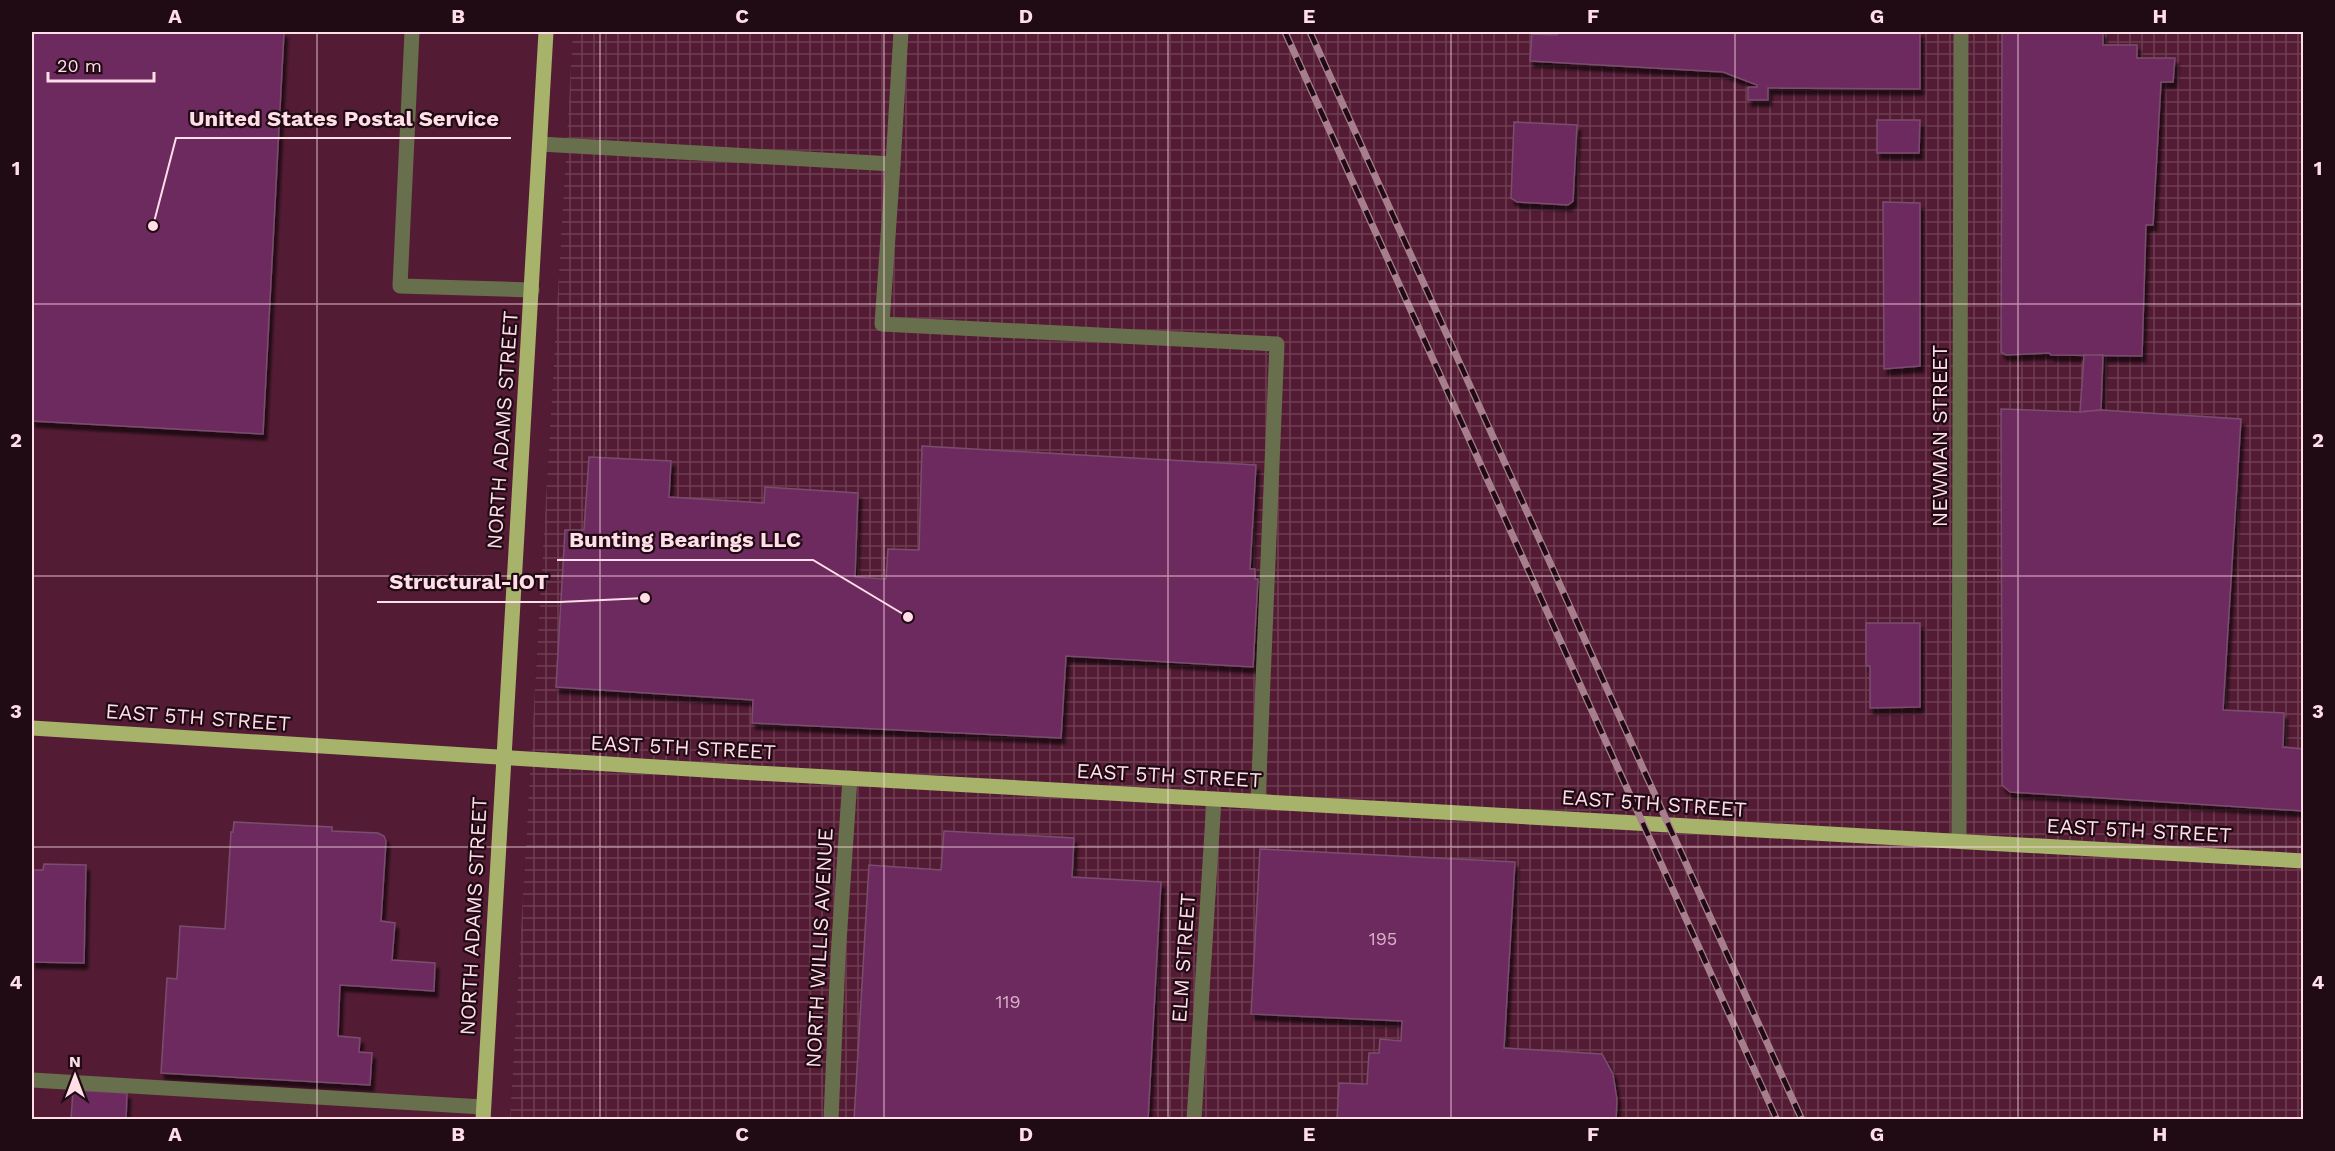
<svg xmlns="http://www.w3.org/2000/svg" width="2335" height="1151" font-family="'Work Sans',sans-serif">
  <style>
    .built { fill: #541c34 }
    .industrial { fill: url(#industrial-grid) }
    .building { fill: #6c2b5e; stroke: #7a4d6e; stroke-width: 1.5; filter: url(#shadow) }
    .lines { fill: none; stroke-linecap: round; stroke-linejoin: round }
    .minor { stroke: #686f4c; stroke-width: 15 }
    .major { stroke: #a7b36b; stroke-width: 15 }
    .rail-casing { stroke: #a67e8c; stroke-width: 7 }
    .rail { stroke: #200a13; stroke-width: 4.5; stroke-dasharray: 14; stroke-linecap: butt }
    .grid { fill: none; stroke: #ffdee8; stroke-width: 1.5; stroke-opacity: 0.55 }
    .labels { text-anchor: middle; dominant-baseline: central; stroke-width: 4.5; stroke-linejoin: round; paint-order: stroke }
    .number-label { font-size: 18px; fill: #dab1c6 }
    .street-label { font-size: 21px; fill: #ffdee8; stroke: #200a13 }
    .leader { fill: none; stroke: #ffdee8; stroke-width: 2 }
    .callout-dot { fill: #ffdee8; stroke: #200a13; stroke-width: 2 }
    .callout-label { font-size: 22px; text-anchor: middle; font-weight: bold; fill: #ffdee8; stroke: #200a13; stroke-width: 4.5; stroke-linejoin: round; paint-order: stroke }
    .neatline { fill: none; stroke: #ffdee8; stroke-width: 2 }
    .grid-label { font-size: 20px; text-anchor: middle; font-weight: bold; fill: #ffdee8 }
  </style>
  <defs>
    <pattern id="industrial-grid" width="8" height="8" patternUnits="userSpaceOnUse" patternTransform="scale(1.5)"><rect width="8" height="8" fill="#541c34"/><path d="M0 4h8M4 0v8" fill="none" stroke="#6e3d51"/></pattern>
    <filter id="shadow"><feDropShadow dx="3.5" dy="6" stdDeviation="1.5" flood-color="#0009"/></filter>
  </defs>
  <rect width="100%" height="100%" fill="#46162a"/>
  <path class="built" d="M 32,32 L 573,32 L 510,1119 L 32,1119 Z"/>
  <path class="industrial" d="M 573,32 L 2303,32 L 2303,1119 L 510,1120 Z"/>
  <g class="building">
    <path d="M 32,32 L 284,32 L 263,434 L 32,421 Z"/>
    <path d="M 1557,32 L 1920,32 L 1920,89 L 1768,88 L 1768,100 L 1748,100 L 1748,87 L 1757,87 L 1757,85 L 1723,72 L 1530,61 L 1532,34 L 1557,35 Z"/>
    <path d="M 2002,32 L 2103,32 L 2103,45 L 2137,45 L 2137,58 L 2175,58 L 2173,82 L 2161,82 L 2153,225 L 2146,225 L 2142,356 L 2051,355 L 2049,353 L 2006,355 L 2001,352 Z"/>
    <path d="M 1877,120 L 1920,120 L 1919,153 L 1877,153 Z"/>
    <path d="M 1514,122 L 1577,125 L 1573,201 L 1568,205 L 1517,202 L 1511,198 Z"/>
    <path d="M 1883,202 L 1920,203 L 1920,366 L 1884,369 Z"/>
    <path d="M 2084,355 L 2103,355 L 2101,410 L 2080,412 Z"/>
    <path d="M 2001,409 L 2080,412 L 2101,410 L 2241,419 L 2223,710 L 2284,713 L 2283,747 L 2304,749 L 2304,811 L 2010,792 L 2002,785 Z"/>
    <path d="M 922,446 L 1256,465 L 1250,569 L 1255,569 L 1255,579 L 1258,579 L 1253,667 L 1066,656 L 1061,738 L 752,723 L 753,700 L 556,687 L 565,530 L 584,530 L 589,457 L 671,461 L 669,497 L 764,503 L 765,487 L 858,493 L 855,577 L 886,579 L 888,549 L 919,550 Z"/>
    <path d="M 1866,623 L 1920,623 L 1920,707 L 1870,708 L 1870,666 L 1866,666 Z"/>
    <path d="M 234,822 L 332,827 L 332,831 L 378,833 L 384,836 L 386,841 L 381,921 L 395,923 L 392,960 L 435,963 L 434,991 L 340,985 L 338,1036 L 360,1038 L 359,1052 L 372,1053 L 370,1085 L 161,1073 L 167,978 L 177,979 L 180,926 L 225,929 L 231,832 L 233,832 Z"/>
    <path d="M 944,831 L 1074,838 L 1072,877 L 1161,882 L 1148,1120 L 854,1120 L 869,865 L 941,870 Z"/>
    <path d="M 1260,849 L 1515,862 L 1504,1048 L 1602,1054 L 1613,1074 L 1617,1100 L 1616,1120 L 1337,1120 L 1339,1083 L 1367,1084 L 1369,1053 L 1379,1053 L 1380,1039 L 1401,1041 L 1402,1021 L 1251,1014 Z"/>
    <path d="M 44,864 L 86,865 L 84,963 L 32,962 L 32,870 L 43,870 Z"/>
    <path d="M 73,1090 L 127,1093 L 126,1120 L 71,1120 Z"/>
  </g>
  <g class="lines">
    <g class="minor">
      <path d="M 412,32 L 400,286 L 532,290"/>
      <path d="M 540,144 L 893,164 L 901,32"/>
      <path d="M 893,164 L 882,324 L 1277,344 L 1258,801"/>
      <path d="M 1959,841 L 1961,32"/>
      <path d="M 32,1080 L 483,1107"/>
      <path d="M 831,1120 L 838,957 L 850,778"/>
      <path d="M 1194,1120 L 1214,799"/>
    </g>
    <g class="major">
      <path d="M 32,728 L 722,771 L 2304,861"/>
      <path d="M 483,1120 L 546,32"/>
    </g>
    <g class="rail-casing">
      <g id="rail">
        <path d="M 1285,32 L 1777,1120"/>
        <path d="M 1310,32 L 1802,1120"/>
      </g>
    </g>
    <use href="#rail" class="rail"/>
  </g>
  <path class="grid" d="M 317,32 L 317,1120M 600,32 L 600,1120M 884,32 L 884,1120M 1168,32 L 1168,1120M 1451,32 L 1451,1120M 1735,32 L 1735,1120M 2018,32 L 2018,1120M 32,304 L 2304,304M 32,576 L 2304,576M 32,847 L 2304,847"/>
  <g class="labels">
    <g class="number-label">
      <text x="1383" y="938">195</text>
      <text x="1008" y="1001">119</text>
    </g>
    <g class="street-label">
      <text transform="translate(502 430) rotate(-86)">NORTH ADAMS STREET</text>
      <text transform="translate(1939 436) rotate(-90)">NEWMAN STREET</text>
      <text transform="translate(198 717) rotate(4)">EAST 5TH STREET</text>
      <text transform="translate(683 747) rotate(3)">EAST 5TH STREET</text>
      <text transform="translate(1169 775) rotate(3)">EAST 5TH STREET</text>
      <text transform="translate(1654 803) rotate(4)">EAST 5TH STREET</text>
      <text transform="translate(2139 830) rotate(3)">EAST 5TH STREET</text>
      <text transform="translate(473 916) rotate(-87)">NORTH ADAMS STREET</text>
      <text transform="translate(819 948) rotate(-87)">NORTH WILLIS AVENUE</text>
      <text transform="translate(1183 958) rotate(-86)">ELM STREET</text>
    </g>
  </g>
  <path class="leader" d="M153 226L176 138H511M908 617L813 560H557M645 598L560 602H377"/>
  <g class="callout-dot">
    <circle cx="153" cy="226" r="6"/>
    <circle cx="908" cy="617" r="6"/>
    <circle cx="645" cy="598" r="6"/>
  </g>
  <g class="callout-label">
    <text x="344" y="126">United States Postal Service</text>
    <text x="685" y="547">Bunting Bearings LLC</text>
    <text x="469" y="589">Structural-IOT</text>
  </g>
  <rect width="2335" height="1151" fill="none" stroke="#200a13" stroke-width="66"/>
  <g transform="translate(75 1076)" stroke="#200a13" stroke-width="4.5" paint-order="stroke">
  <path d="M0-4.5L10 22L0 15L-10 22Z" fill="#ffdee8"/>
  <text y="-9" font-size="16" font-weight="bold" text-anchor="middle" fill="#ffdee8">N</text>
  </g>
  <path d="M48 72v9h106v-9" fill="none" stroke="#ffdee8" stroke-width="3"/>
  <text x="57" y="72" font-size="18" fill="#ffdee8" stroke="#200a13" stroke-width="4.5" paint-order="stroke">20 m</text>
  <rect x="33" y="33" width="2269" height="1085" class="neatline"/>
  <g class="grid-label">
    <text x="175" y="23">A</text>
    <text x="458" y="23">B</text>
    <text x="742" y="23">C</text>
    <text x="1026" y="23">D</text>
    <text x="1309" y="23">E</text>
    <text x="1593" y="23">F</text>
    <text x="1877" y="23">G</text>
    <text x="2160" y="23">H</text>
    <text x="16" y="175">1</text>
    <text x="2318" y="175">1</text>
    <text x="16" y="447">2</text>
    <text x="2318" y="447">2</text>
    <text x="16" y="718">3</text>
    <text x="2318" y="718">3</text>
    <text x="16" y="989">4</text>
    <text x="2318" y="989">4</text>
    <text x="175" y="1141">A</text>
    <text x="458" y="1141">B</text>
    <text x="742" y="1141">C</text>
    <text x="1026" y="1141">D</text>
    <text x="1309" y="1141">E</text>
    <text x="1593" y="1141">F</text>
    <text x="1877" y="1141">G</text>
    <text x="2160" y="1141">H</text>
  </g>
</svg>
